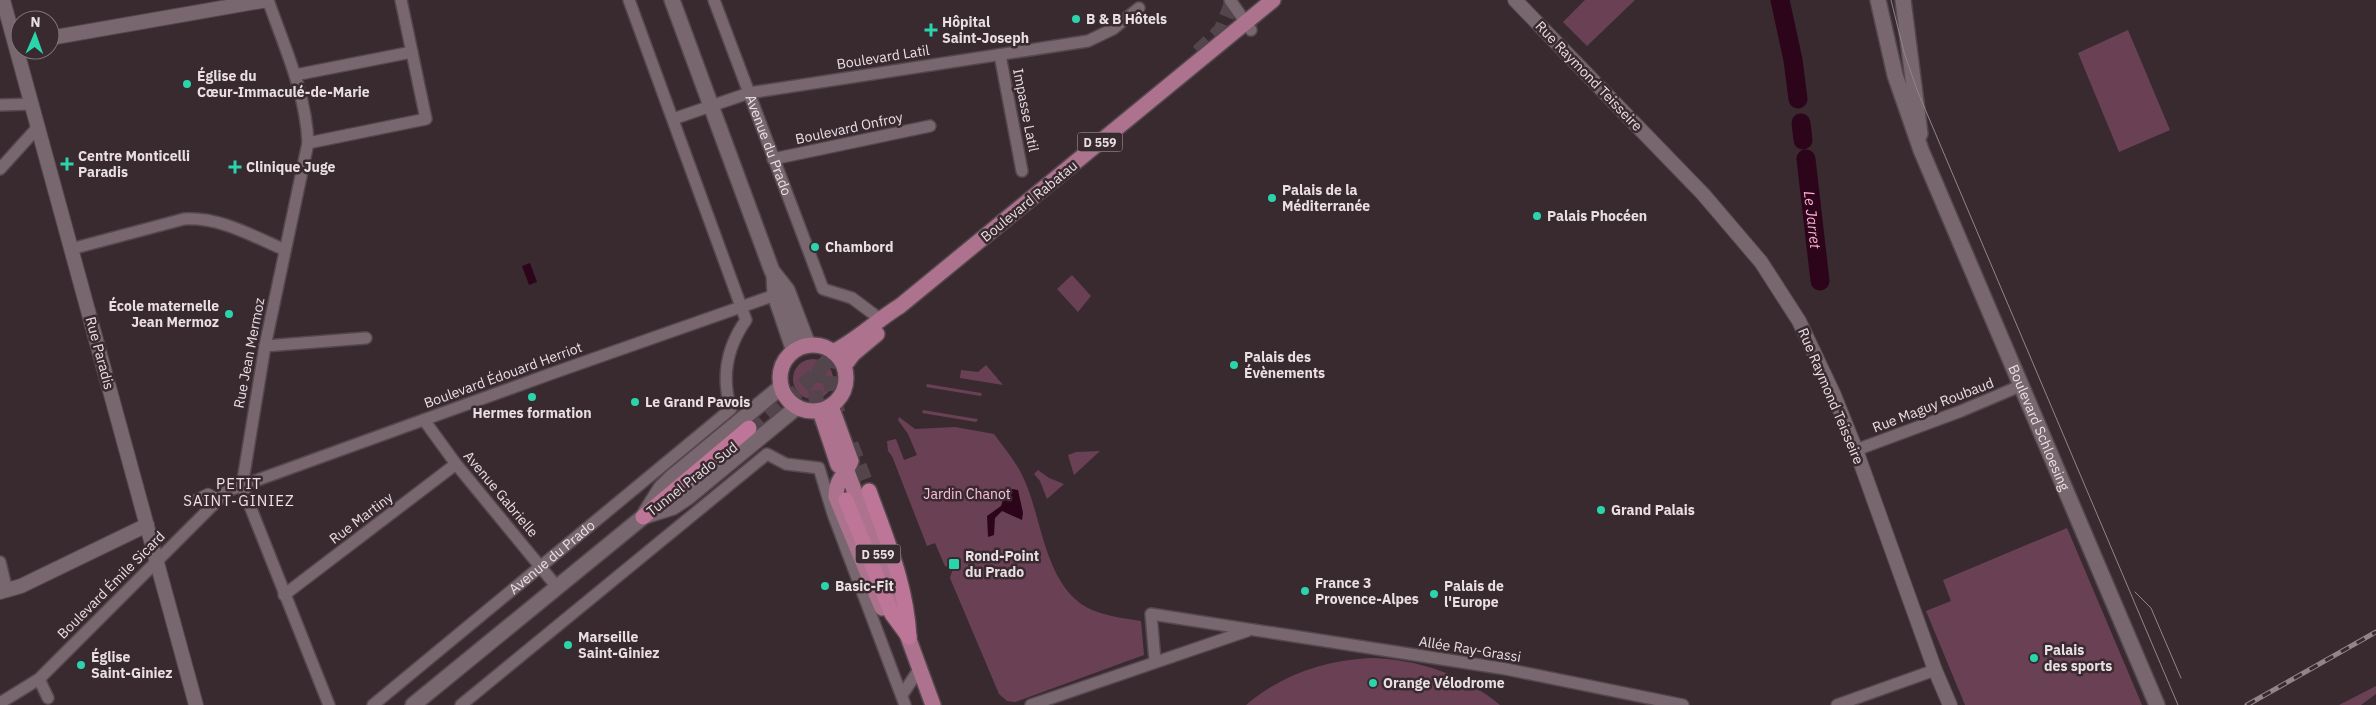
<svg xmlns="http://www.w3.org/2000/svg" width="2376" height="705" font-family="'IBM Plex Sans',sans-serif">
  <style>
    .green { fill: #6a4154 }
    .water { fill: #2c051a }
    .lines { fill: none; stroke-linecap: round; stroke-linejoin: round }
    .river { stroke: #2c051a; stroke-width: 19 }
    .trunk-tunnel { stroke: #53454b; stroke-width: 15; stroke-dasharray: 15 8; stroke-linecap: butt }
    .pedestrian-casing { stroke: #54474d; stroke-width: 11 }
    .minor-casing { stroke: #54474d; stroke-width: 14 }
    .tertiary-casing { stroke: #54474d; stroke-width: 16 }
    .secondary-casing { stroke: #54474d; stroke-width: 18 }
    .primary-casing { stroke: #54474d; stroke-width: 18 }
    .trunk-casing { stroke: #54474d; stroke-width: 18 }
    .pedestrian { stroke: #78676e; stroke-width: 9 }
    .minor { stroke: #78676e; stroke-width: 11 }
    .tertiary { stroke: #78676e; stroke-width: 14 }
    .secondary { stroke: #78676e; stroke-width: 15 }
    .primary { stroke: #ad728d; stroke-width: 15 }
    .trunk { stroke: #be7698; stroke-width: 15 }
    .tram { stroke: #91858a; stroke-width: 1 }
    .rail-casing { stroke: #91858a; stroke-width: 5 }
    .rail { stroke: #392a30; stroke-width: 3; stroke-dasharray: 9; stroke-linecap: butt }
    .poi-dot { fill: #2bd5ac; stroke: #392a30; stroke-width: 2 }
    .labels { text-anchor: middle; dominant-baseline: central; stroke-width: 5; stroke-linejoin: round; paint-order: stroke }
    .shield { fill: #392a30; stroke: #b4a9ad; stroke-width: 1 }
    .shield-label { font-size: 12px; font-weight: bold; fill: #e9dfe3 }
    .poi-label { font-size: 14px; font-weight: bold; fill: #e9dfe3; stroke: #392a30; text-anchor: start }
    .street-label { font-size: 14px; fill: #e9dfe3; stroke: #392a30 }
    .park-label { font-size: 14px; fill: #ffc0db; stroke: #392a30 }
    .water-label { font-size: 15px; font-style: italic; fill: #fbaed0; stroke: #392a30 }
    .neighbourhood-label { font-size: 15px; letter-spacing: 1px; fill: #f2dee6; stroke: #392a30 }
  </style>
  <rect width="100%" height="100%" fill="#392a30"/>
  <g class="green">
    <path d="M 1585,0 L 1635,0 L 1587,46 L 1563,22 Z"/>
    <path d="M 2128,30 L 2170,130 L 2119,152 L 2078,53 Z"/>
    <path d="M 1072,275 L 1091,296 L 1078,312 L 1057,289 Z"/>
    <circle cx="813" cy="379" r="20"/>
    <path d="M 986,365 L 1003,385 L 960,378 L 961,370 L 978,372 Z"/>
    <path d="M 927,384 L 981,393 L 982,394 L 981,396 L 926,387 Z"/>
    <path d="M 923,410 L 977,419 L 978,420 L 976,422 L 922,413 Z"/>
    <path d="M 899,417 L 915,429 L 955,427 L 994,434 C 1003,447 1015,460 1022,475 C 1042,514 1043,582 1086,607 C 1102,616 1123,618 1141,621 L 1144,655 L 1015,702 L 1007,701 L 999,694 L 950,578 L 953,568 L 945,566 L 935,543 L 927,546 L 892,456 L 888,451 L 887,441 L 896,439 L 904,460 L 917,455 L 908,434 L 898,420 Z"/>
    <path d="M 1100,451 L 1074,475 L 1068,455 L 1076,452 Z"/>
    <path d="M 1038,470 L 1049,478 L 1064,484 L 1047,499 L 1040,481 L 1034,474 Z"/>
    <path d="M 2067,528 L 2142,705 L 1965,705 L 1926,611 L 1951,601 L 1943,580 Z"/>
    <path d="M 1369,658 C 1418,659 1462,674 1500,705 L 1246,705 C 1281,675 1323,661 1369,658 Z"/>
    <path d="M 2376,686 L 2376,694 L 2361,705 L 2339,705 Z"/>
  </g>
  <g class="water">
    <path d="M 530,263 L 537,282 L 529,285 L 522,266 Z"/>
    <path d="M 1012,489 L 1018,490 L 1023,513 L 1022,520 L 1002,511 L 995,518 L 994,535 L 988,537 L 987,516 L 1001,506 L 1005,494 Z"/>
  </g>
  <g class="lines">
    <g class="river">
      <path d="M 1780,0 L 1793,60 L 1798,99"/>
      <path d="M 1801,123 L 1803,140"/>
      <path id="s1" d="M 1806,159 L 1820,281"/>
    </g>
    <g class="trunk-tunnel">
      <path d="M 1198,52 L 1221,30 L 1233,0"/>
      <path d="M 836,354 C 825,375 832,397 840,418"/>
      <path d="M 820,368 C 813,387 815,403 822,423"/>
      <path d="M 752,432 L 799,390 L 843,345"/>
      <path d="M 851,444 L 869,491"/>
    </g>
    <g class="pedestrian-casing">
      <path id="pedestrian" d="M 194,500 L 208,493 L 219,499"/>
    </g>
    <g class="minor-casing">
      <g id="minor">
        <path d="M 268,0 C 284,46 306,93 308,143 L 265,346 L 242,486 L 329,705"/>
        <path id="s2" d="M 714,0 L 823,289 L 852,298 L 880,319"/>
        <path d="M 1230,0 L 1251,30"/>
        <path d="M 1000,55 L 1022,171"/>
        <path d="M 295,75 L 412,52"/>
        <path d="M 0,105 L 32,104"/>
        <path d="M 673,119 L 749,93 L 1088,41 L 1113,29 L 1139,8"/>
        <path d="M 308,143 L 426,119 L 401,0"/>
        <path d="M 773,159 L 930,126"/>
        <path d="M 0,169 L 38,127"/>
        <path d="M 71,249 L 184,219 C 221,217 252,236 285,250"/>
        <path d="M 265,346 L 366,338"/>
        <path d="M 424,420 L 456,464 L 557,587"/>
        <path d="M 1856,450 L 1961,411 L 2020,386"/>
        <path d="M 0,562 L 7,591"/>
        <path d="M 284,595 L 456,464"/>
        <path d="M 1155,661 L 1151,614 L 1506,669 L 1683,705"/>
        <path d="M 39,679 L 48,698"/>
        <path d="M 902,695 L 920,668"/>
        <path d="M 0,703 L 39,679 L 227,491 L 553,373 L 775,295"/>
        <path id="s3" d="M 373,705 L 731,409 C 721,377 727,347 746,320 L 629,0"/>
        <path d="M 461,705 L 767,454 L 786,464 L 819,468 L 833,514 L 905,705"/>
        <path d="M 1031,705 L 1247,631"/>
        <path d="M 1837,705 L 1935,670"/>
      </g>
    </g>
    <g class="tertiary-casing">
      <g id="tertiary">
        <path d="M 3,0 L 196,705"/>
        <path d="M 1515,0 L 1703,194 L 1761,262 L 1799,321 L 1834,395 L 1856,450 L 1935,670 L 1950,705"/>
        <path d="M 50,38 L 267,0"/>
        <path d="M 0,592 L 21,586 L 147,525"/>
      </g>
    </g>
    <g class="secondary-casing">
      <g id="secondary">
        <path d="M 672,0 L 772,271 L 787,290 L 808,345"/>
        <path id="s4" d="M 1878,0 L 1895,75 L 1921,150 L 2157,705"/>
        <path d="M 1903,0 L 1920,134"/>
        <path d="M 774,274 L 775,295 L 794,351"/>
        <path d="M 645,516 L 673,507 L 688,497 L 797,407"/>
        <path d="M 413,705 L 643,517 L 661,488 L 672,477 L 781,387"/>
      </g>
    </g>
    <g class="primary-casing">
      <g id="primary">
        <circle cx="813" cy="378" r="33"/>
        <path d="M 833,352 C 857,340 877,320 900,306 L 1273,0"/>
        <path d="M 844,366 L 853,354 L 877,334"/>
        <path d="M 831,406 L 851,461 C 845,476 836,478 836,497 L 882,608"/>
        <path d="M 820,411 L 838,465 L 847,471 L 933,705"/>
      </g>
    </g>
    <g class="trunk-casing">
      <g id="trunk">
        <path d="M 869,491 C 887,541 906,584 909,637"/>
        <path d="M 846,500 L 892,614 L 909,637"/>
        <path d="M 643,517 L 749,428"/>
      </g>
    </g>
    <use href="#pedestrian" class="pedestrian"/>
    <use href="#minor" class="minor"/>
    <use href="#tertiary" class="tertiary"/>
    <use href="#secondary" class="secondary"/>
    <use href="#primary" class="primary"/>
    <use href="#trunk" class="trunk"/>
    <g class="tram">
      <path d="M 1891,0 L 1904,52 L 1917,90 L 2178,705"/>
      <path d="M 2135,592 L 2151,608 L 2181,678"/>
    </g>
    <g class="rail-casing">
      <path id="rail" d="M 2247,705 L 2376,632"/>
    </g>
    <use href="#rail" class="rail"/>
  </g>
  <g class="poi-dot">
    <circle cx="1076" cy="19" r="5"/>
    <path d="M928.5 22.5h5v5h5v5h-5v5h-5v-5h-5v-5h5z"/>
    <circle cx="187" cy="84" r="5"/>
    <path d="M64.5 156.5h5v5h5v5h-5v5h-5v-5h-5v-5h5z"/>
    <path d="M232.5 159.5h5v5h5v5h-5v5h-5v-5h-5v-5h5z"/>
    <circle cx="1272" cy="198" r="5"/>
    <circle cx="1537" cy="216" r="5"/>
    <circle cx="815" cy="247" r="5"/>
    <circle cx="229" cy="314" r="5"/>
    <circle cx="1234" cy="365" r="5"/>
    <circle cx="532" cy="397" r="5"/>
    <circle cx="635" cy="402" r="5"/>
    <circle cx="1601" cy="510" r="5"/>
    <rect x="948" y="558" width="12" height="12" rx="2.5"/>
    <circle cx="825" cy="586" r="5"/>
    <circle cx="1305" cy="591" r="5"/>
    <circle cx="1434" cy="594" r="5"/>
    <circle cx="568" cy="645" r="5"/>
    <circle cx="2034" cy="658" r="5"/>
    <circle cx="81" cy="665" r="5"/>
    <circle cx="1373" cy="683" r="5"/>
  </g>
  <g class="labels">
    <g class="shield">
      <rect x="1077.5" y="132.5" width="45" height="19" rx="4"/>
      <rect x="855.5" y="544.5" width="45" height="19" rx="4"/>
    </g>
    <g class="shield-label">
      <text x="1100" y="142">D 559</text>
      <text x="878" y="554">D 559</text>
    </g>
    <g class="poi-label">
      <text x="1086" y="19">B &amp; B Hôtels</text>
      <text x="942" y="22">Hôpital<tspan x="942" dy="16">Saint-Joseph</tspan></text>
      <text x="197" y="76">Église du<tspan x="197" dy="16">Cœur-Immaculé-de-Marie</tspan></text>
      <text x="78" y="156">Centre Monticelli<tspan x="78" dy="16">Paradis</tspan></text>
      <text x="246" y="167">Clinique Juge</text>
      <text x="1282" y="190">Palais de la<tspan x="1282" dy="16">Méditerranée</tspan></text>
      <text x="1547" y="216">Palais Phocéen</text>
      <text x="825" y="247">Chambord</text>
      <text x="219" y="306" text-anchor="end">École maternelle<tspan x="219" dy="16">Jean Mermoz</tspan></text>
      <text x="1244" y="357">Palais des<tspan x="1244" dy="16">Évènements</tspan></text>
      <text x="645" y="402">Le Grand Pavois</text>
      <text x="532" y="413" text-anchor="middle">Hermes formation</text>
      <text x="1611" y="510">Grand Palais</text>
      <text x="965" y="556">Rond-Point<tspan x="965" dy="16">du Prado</tspan></text>
      <text x="1315" y="583">France 3<tspan x="1315" dy="16">Provence-Alpes</tspan></text>
      <text x="835" y="586">Basic-Fit</text>
      <text x="1444" y="586">Palais de<tspan x="1444" dy="16">l'Europe</tspan></text>
      <text x="578" y="637">Marseille<tspan x="578" dy="16">Saint-Giniez</tspan></text>
      <text x="2044" y="650">Palais<tspan x="2044" dy="16">des sports</tspan></text>
      <text x="91" y="657">Église<tspan x="91" dy="16">Saint-Giniez</tspan></text>
      <text x="1383" y="683">Orange Vélodrome</text>
    </g>
    <g class="street-label">
      <text transform="translate(883 57) rotate(-9)">Boulevard Latil</text>
      <text transform="translate(1589 76) rotate(46)">Rue Raymond Teisseire</text>
      <text transform="translate(1026 110) rotate(79)">Impasse Latil</text>
      <text transform="translate(849 128) rotate(-12)">Boulevard Onfroy</text>
      <text stroke="none"><textPath href="#s2" startOffset="155">Avenue du Prado</textPath></text>
      <text transform="translate(1029 201) rotate(-39)">Boulevard Rabatau</text>
      <text transform="translate(100 353) rotate(75)">Rue Paradis</text>
      <text transform="translate(249 353) rotate(-79)">Rue Jean Mermoz</text>
      <text transform="translate(503 375) rotate(-20)">Boulevard Édouard Herriot</text>
      <text transform="translate(1831 396) rotate(67)">Rue Raymond Teisseire</text>
      <text transform="translate(1933 405) rotate(-21)">Rue Maguy Roubaud</text>
      <text stroke="none"><textPath href="#s4" startOffset="458">Boulevard Schloesing</textPath></text>
      <text transform="translate(692 479) rotate(-38)">Tunnel Prado Sud</text>
      <text transform="translate(501 494) rotate(50)">Avenue Gabrielle</text>
      <text transform="translate(361 518) rotate(-37)">Rue Martiny</text>
      <text stroke="none"><textPath href="#s3" startOffset="232">Avenue du Prado</textPath></text>
      <text transform="translate(111 585) rotate(-45)">Boulevard Émile Sicard</text>
      <text transform="translate(1470 649) rotate(9)">Allée Ray-Grassi</text>
    </g>
    <g class="park-label">
      <text x="967" y="494">Jardin Chanot</text>
    </g>
    <g class="water-label">
      <text stroke="none"><textPath href="#s1" startOffset="61">Le Jarret</textPath></text>
    </g>
    <g class="neighbourhood-label">
      <text x="239" y="483">PETIT<tspan x="239" dy="17">SAINT-GINIEZ</tspan></text>
    </g>
  </g>
  <g transform="translate(35 35) rotate(2)"><circle r="24" fill="#392a30" stroke="#7f7278"/>
  <path d="M0-4L9 19L0 12L-9 19Z" fill="#2bd5ac"/>
  <text y="-8" font-size="14" font-weight="bold" text-anchor="middle" fill="#e9dfe3">N</text>
  </g>
</svg>
